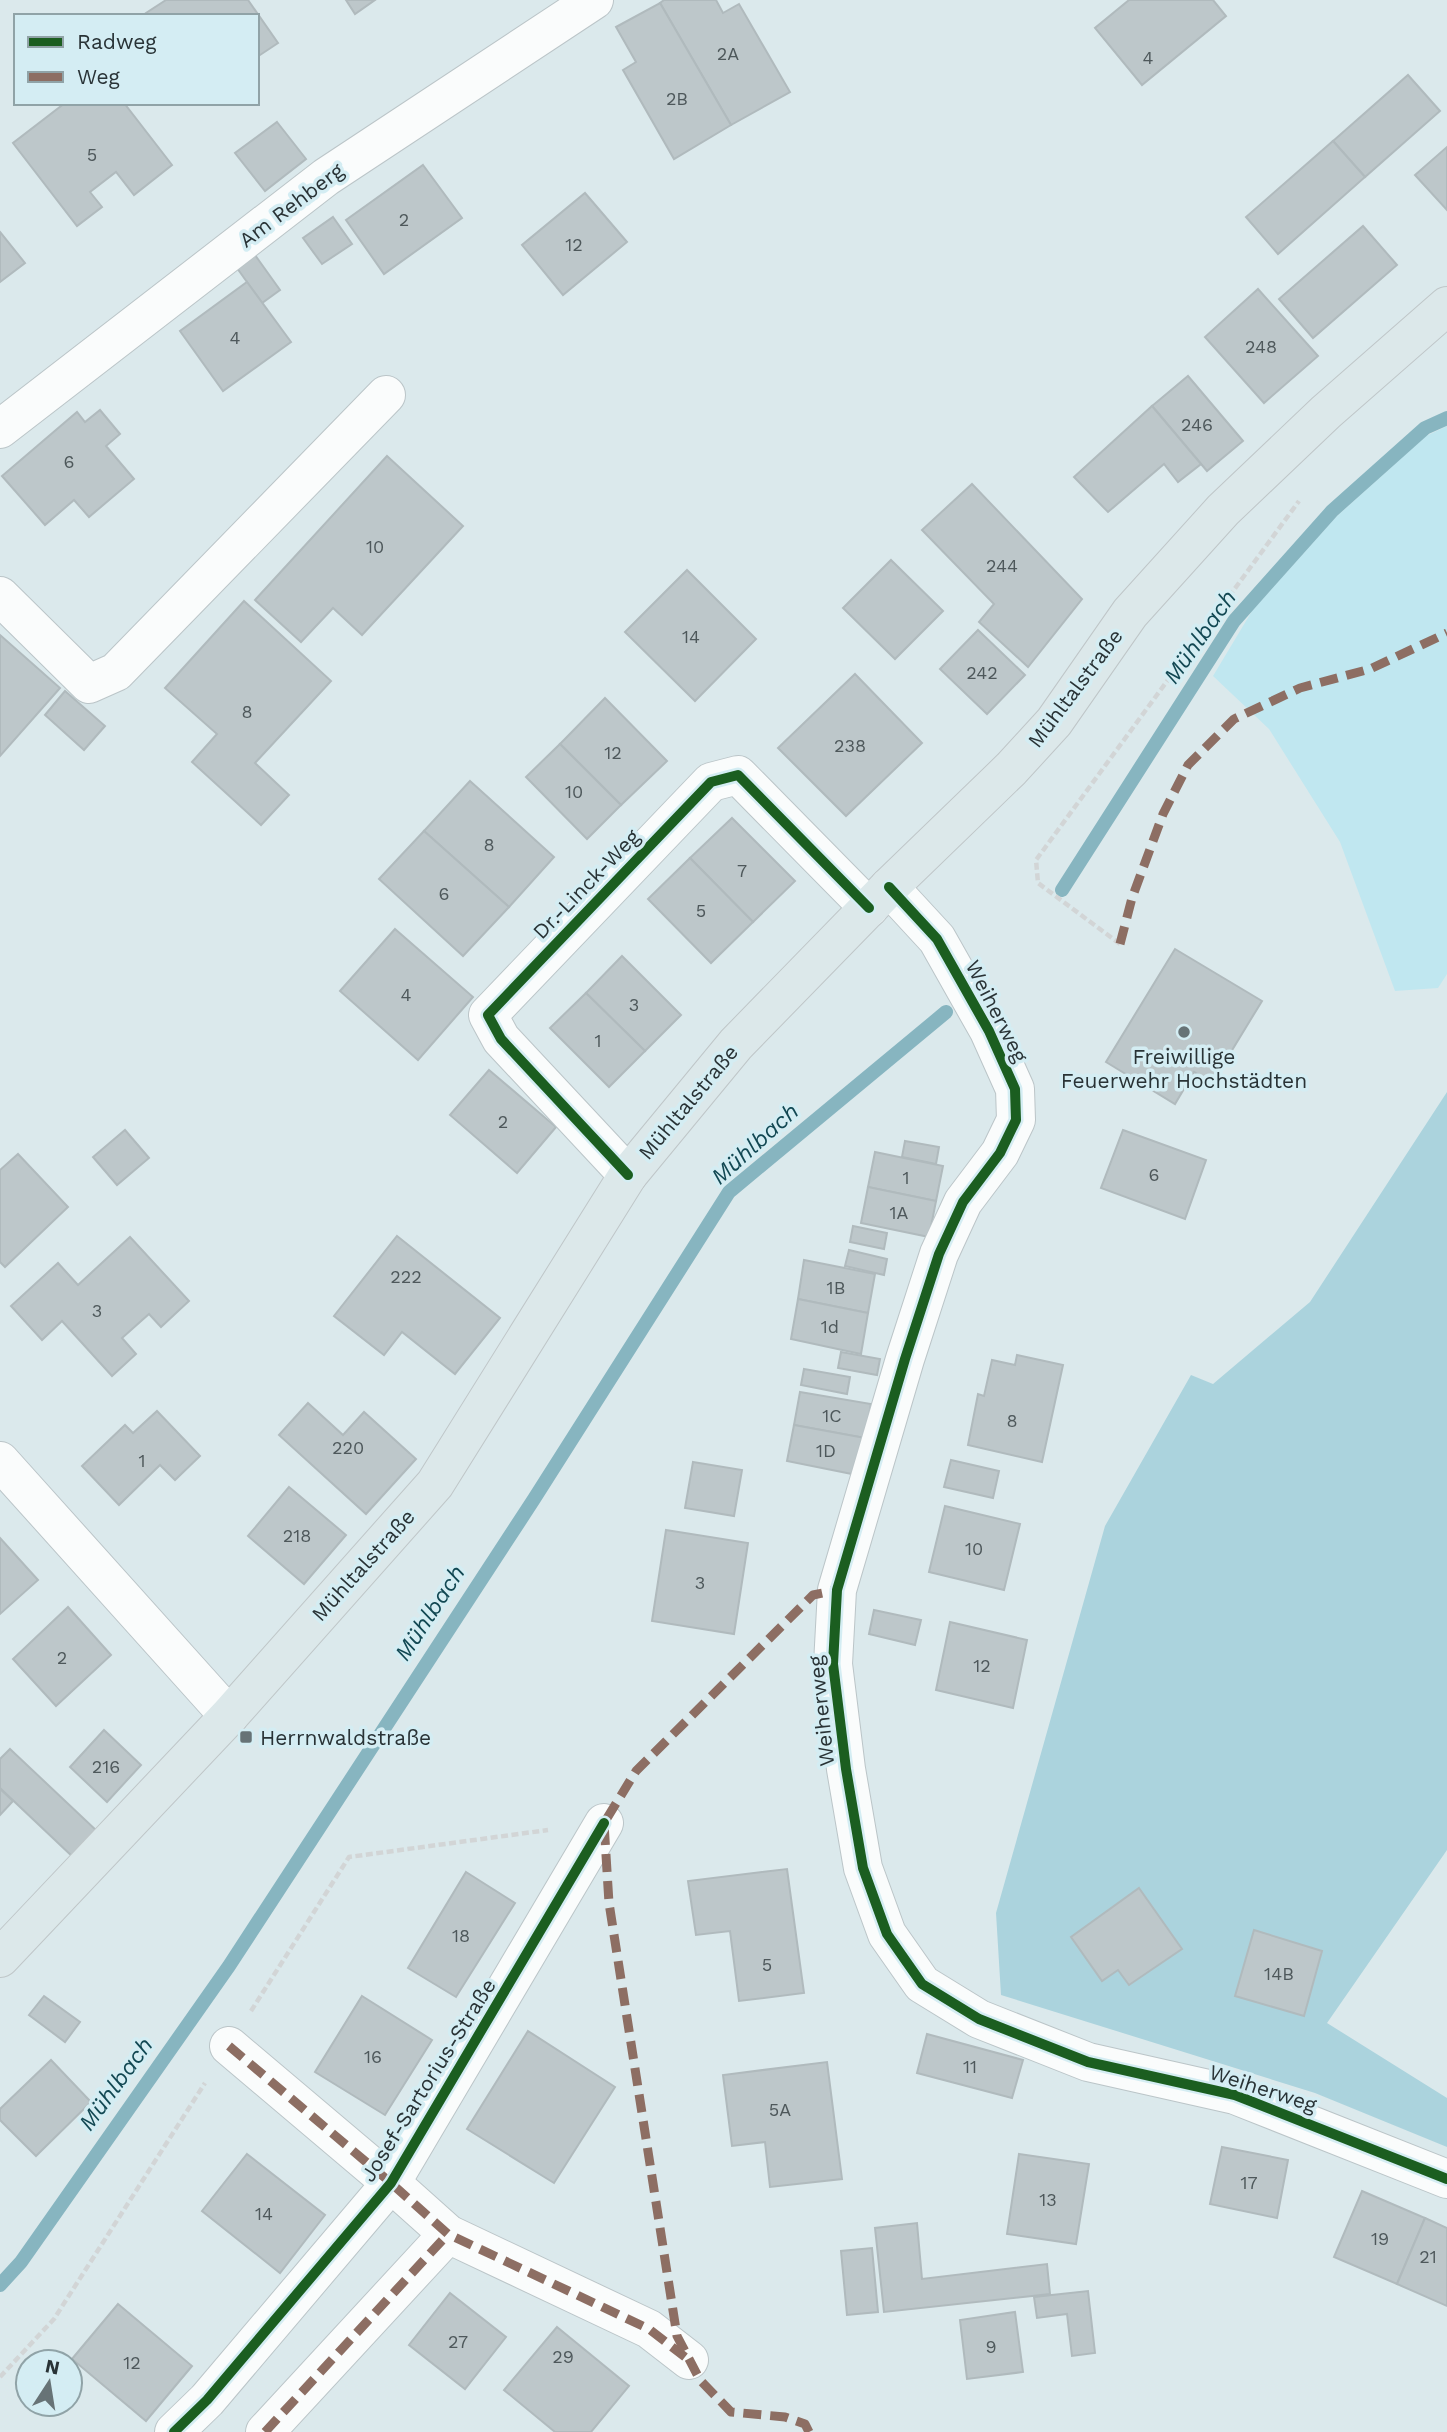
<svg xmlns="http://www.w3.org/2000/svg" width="1447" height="2432" font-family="'Work Sans',sans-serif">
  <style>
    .green { fill: #c0e7f0 }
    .forest { fill: #abd3dd }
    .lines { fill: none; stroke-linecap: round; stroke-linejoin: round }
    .stream { stroke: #87b5c0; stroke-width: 14 }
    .building { fill: #bdc7ca; stroke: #b0babd; stroke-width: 2 }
    .minor-casing { stroke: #bbc5c8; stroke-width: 40 }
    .major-casing { stroke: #bfc6c8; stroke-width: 40 }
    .path { stroke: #d2d5d6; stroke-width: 4.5; stroke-dasharray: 7 3.5; stroke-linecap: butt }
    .minor { stroke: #fafcfc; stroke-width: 38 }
    .major { stroke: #dce8ea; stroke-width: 38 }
    .quiet { stroke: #8d6e63; stroke-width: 9; stroke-dasharray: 18 9; stroke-linecap: butt }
    .cycleway-casing { stroke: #d4edf3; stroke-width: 15 }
    .cycleway { stroke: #1b5e20; stroke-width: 10 }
    .poi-dot { fill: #677376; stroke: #d4edf3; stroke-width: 2.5 }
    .labels { text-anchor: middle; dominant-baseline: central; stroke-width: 7; stroke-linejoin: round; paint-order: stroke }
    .number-label { font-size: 18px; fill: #4e585b }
    .street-label { font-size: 21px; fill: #293336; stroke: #d4edf3 }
    .poi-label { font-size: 21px; fill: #293336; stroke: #d4edf3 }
    .water-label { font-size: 23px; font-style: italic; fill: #124853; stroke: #d4edf3 }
  </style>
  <rect width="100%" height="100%" fill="#dbe9ec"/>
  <path class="green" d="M 1447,426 L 1447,974 L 1438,988 L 1395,991 L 1340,842 L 1269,729 L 1213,676 L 1252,611 L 1336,517 L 1426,436 Z"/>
  <path class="forest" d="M 1447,1092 L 1447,1850 L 1327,2023 L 1447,2098 L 1447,2147 L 1315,2093 L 1001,1995 L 996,1913 L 1105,1526 L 1191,1375 L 1213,1384 L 1310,1302 Z"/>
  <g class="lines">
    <g class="stream">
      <path d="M 1062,890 L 1234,621 L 1332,511 L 1425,428 L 1447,418"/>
      <path d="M 0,2285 L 21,2262 L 229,1966 L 534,1499 L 729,1192 L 946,1012"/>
    </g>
  </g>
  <g class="building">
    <path d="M 166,0 L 248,0 L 278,43 L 257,57 L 257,16 L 148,16 L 146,13 Z"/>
    <path d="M 346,0 L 375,0 L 355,14 Z"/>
    <path d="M 664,0 L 716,0 L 723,13 L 739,4 L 790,92 L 731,125 L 660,3 Z"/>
    <path d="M 1129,0 L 1213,0 L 1226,16 L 1142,85 L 1095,28 Z"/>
    <path d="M 660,3 L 731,125 L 674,159 L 623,70 L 636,62 L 616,27 Z"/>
    <path d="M 1408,75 L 1440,111 L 1365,177 L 1333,141 Z"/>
    <path d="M 65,103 L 124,103 L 172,165 L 134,195 L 116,172 L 90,192 L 102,207 L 77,226 L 13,143 Z"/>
    <path d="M 277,122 L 306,159 L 265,191 L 235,153 Z"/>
    <path d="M 1333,141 L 1365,177 L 1278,254 L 1246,217 Z"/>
    <path d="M 1447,147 L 1447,210 L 1415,175 Z"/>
    <path d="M 423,165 L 462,218 L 384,274 L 346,220 Z"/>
    <path d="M 585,193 L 627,242 L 563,295 L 522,245 Z"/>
    <path d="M 333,217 L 352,244 L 322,264 L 303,238 Z"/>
    <path d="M 1363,226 L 1397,265 L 1313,338 L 1279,299 Z"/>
    <path d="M 0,232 L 25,263 L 0,282 Z"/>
    <path d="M 255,255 L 280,290 L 262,303 L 237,268 Z"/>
    <path d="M 247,282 L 291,342 L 223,391 L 180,331 Z"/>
    <path d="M 1258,289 L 1318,356 L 1264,403 L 1205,337 Z"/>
    <path d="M 1188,376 L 1243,441 L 1207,471 L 1152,406 Z"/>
    <path d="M 1152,406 L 1201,464 L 1178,482 L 1164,464 L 1108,512 L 1074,477 Z"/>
    <path d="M 100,410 L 120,434 L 106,446 L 134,479 L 89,517 L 74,500 L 45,525 L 2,476 L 77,412 L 85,422 Z"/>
    <path d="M 387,456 L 463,526 L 362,635 L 333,608 L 301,642 L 255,600 Z"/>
    <path d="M 972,484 L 1082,599 L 1028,667 L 979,622 L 994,604 L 922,530 Z"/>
    <path d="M 891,560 L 943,611 L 895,659 L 843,608 Z"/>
    <path d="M 687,570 L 756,639 L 695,701 L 625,632 Z"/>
    <path d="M 244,601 L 331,681 L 255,763 L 289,795 L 261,825 L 192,762 L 217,734 L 165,688 Z"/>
    <path d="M 978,630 L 1025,675 L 987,714 L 940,669 Z"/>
    <path d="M 0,635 L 60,688 L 0,756 Z"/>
    <path d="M 855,674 L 922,743 L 846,816 L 778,748 Z"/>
    <path d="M 65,691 L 105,726 L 84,750 L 45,715 Z"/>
    <path d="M 605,698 L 667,761 L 621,805 L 560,744 Z"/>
    <path d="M 560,744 L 621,805 L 587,839 L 526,777 Z"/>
    <path d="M 470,781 L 554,857 L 509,907 L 424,831 Z"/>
    <path d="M 732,818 L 795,881 L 753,922 L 690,858 Z"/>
    <path d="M 424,831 L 509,907 L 463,956 L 379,879 Z"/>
    <path d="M 690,858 L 753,922 L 711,963 L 648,899 Z"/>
    <path d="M 395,929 L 473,997 L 418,1060 L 340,991 Z"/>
    <path d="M 1175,949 L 1262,1001 L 1212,1083 L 1194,1072 L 1175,1104 L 1106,1062 Z"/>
    <path d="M 622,956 L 681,1015 L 645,1051 L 586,993 Z"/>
    <path d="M 586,993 L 645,1051 L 609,1087 L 550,1028 Z"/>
    <path d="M 489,1070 L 556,1127 L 517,1173 L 450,1115 Z"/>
    <path d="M 125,1130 L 149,1158 L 117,1185 L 93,1157 Z"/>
    <path d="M 1123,1130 L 1206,1160 L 1185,1219 L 1101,1188 Z"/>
    <path d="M 905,1141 L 939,1147 L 936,1164 L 902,1157 Z"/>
    <path d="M 875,1152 L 943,1166 L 936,1201 L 868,1187 Z"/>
    <path d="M 18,1154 L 68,1207 L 5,1267 L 0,1262 L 0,1170 Z"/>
    <path d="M 868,1187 L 936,1201 L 929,1237 L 861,1223 Z"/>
    <path d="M 853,1226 L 887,1233 L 884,1249 L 850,1242 Z"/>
    <path d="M 397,1236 L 500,1318 L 455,1374 L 402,1332 L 384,1355 L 334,1316 Z"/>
    <path d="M 130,1237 L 189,1301 L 161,1327 L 149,1314 L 122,1338 L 136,1354 L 112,1376 L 62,1321 L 42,1340 L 11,1306 L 58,1263 L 78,1285 Z"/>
    <path d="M 849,1250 L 887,1259 L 884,1275 L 845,1266 Z"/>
    <path d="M 804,1260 L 875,1274 L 868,1313 L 798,1299 Z"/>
    <path d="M 798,1299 L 868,1313 L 861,1354 L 791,1339 Z"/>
    <path d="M 841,1352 L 880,1359 L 877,1375 L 838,1368 Z"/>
    <path d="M 1017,1355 L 1063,1365 L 1042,1462 L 968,1445 L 978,1394 L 984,1396 L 992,1360 L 1015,1365 Z"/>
    <path d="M 804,1369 L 850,1377 L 847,1394 L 801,1385 Z"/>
    <path d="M 800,1392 L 871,1404 L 865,1438 L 794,1425 Z"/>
    <path d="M 308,1403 L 343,1435 L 364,1412 L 416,1459 L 366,1514 L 279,1435 Z"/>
    <path d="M 157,1411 L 200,1456 L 175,1480 L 160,1465 L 119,1505 L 82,1466 L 125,1425 L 133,1433 Z"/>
    <path d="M 794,1425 L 865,1438 L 857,1475 L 787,1461 Z"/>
    <path d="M 951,1460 L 999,1471 L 993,1498 L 944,1487 Z"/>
    <path d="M 693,1462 L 742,1470 L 734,1516 L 685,1508 Z"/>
    <path d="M 289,1487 L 346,1535 L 304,1584 L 248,1536 Z"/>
    <path d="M 945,1506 L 1020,1524 L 1004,1590 L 929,1572 Z"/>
    <path d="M 666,1530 L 748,1543 L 734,1634 L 652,1621 Z"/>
    <path d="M 0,1538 L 38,1580 L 0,1614 Z"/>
    <path d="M 68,1607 L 111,1655 L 56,1706 L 13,1659 Z"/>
    <path d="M 874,1610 L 921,1620 L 915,1645 L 869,1634 Z"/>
    <path d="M 950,1622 L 1027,1640 L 1013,1708 L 936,1690 Z"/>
    <path d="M 104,1730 L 141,1765 L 107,1802 L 70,1767 Z"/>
    <path d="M 10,1749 L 98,1832 L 74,1858 L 0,1788 L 0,1759 Z"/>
    <path d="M 0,1789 L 13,1801 L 0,1815 Z"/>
    <path d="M 787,1869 L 804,1993 L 739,2001 L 730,1931 L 696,1935 L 688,1881 Z"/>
    <path d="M 466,1872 L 515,1903 L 456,1997 L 408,1968 Z"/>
    <path d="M 1139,1888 L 1182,1949 L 1129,1985 L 1118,1970 L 1102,1981 L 1071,1937 Z"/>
    <path d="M 1254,1930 L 1322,1951 L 1304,2016 L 1235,1996 Z"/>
    <path d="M 44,1996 L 80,2022 L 65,2042 L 29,2015 Z"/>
    <path d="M 362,1996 L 432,2040 L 385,2115 L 315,2072 Z"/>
    <path d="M 528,2031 L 615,2087 L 554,2183 L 467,2129 Z"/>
    <path d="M 927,2034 L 1023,2060 L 1012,2098 L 917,2073 Z"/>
    <path d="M 51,2060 L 91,2102 L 36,2156 L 0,2120 L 0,2109 Z"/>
    <path d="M 827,2062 L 842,2179 L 770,2187 L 765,2142 L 732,2146 L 723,2075 Z"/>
    <path d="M 1222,2147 L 1288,2160 L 1277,2218 L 1210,2204 Z"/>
    <path d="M 247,2154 L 325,2215 L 280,2273 L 202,2211 Z"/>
    <path d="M 1019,2154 L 1089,2164 L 1076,2244 L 1007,2234 Z"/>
    <path d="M 1362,2191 L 1425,2218 L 1397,2284 L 1334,2257 Z"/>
    <path d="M 1425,2218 L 1447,2228 L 1447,2306 L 1397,2284 Z"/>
    <path d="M 917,2223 L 922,2279 L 1047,2264 L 1050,2294 L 884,2312 L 875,2228 Z"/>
    <path d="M 872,2248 L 878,2312 L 847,2315 L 841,2251 Z"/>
    <path d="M 1088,2291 L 1095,2353 L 1072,2356 L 1067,2314 L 1037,2318 L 1034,2297 Z"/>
    <path d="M 450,2293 L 506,2337 L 465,2389 L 409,2345 Z"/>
    <path d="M 118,2304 L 192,2366 L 146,2421 L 72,2359 Z"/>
    <path d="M 1015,2312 L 1023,2372 L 967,2379 L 960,2320 Z"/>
    <path d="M 557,2327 L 629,2386 L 591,2432 L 555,2432 L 504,2390 Z"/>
  </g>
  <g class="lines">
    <g class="minor-casing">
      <g id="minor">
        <path d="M 0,429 L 326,177 L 594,0"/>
        <path d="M 0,596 L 89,684 L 116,672 L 386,395"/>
        <path d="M 889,887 L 937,939 L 989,1031 L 1015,1089 L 1016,1120 L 1000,1153 L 963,1202 L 939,1254 L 905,1359 L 837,1590 L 833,1664 L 846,1769 L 863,1868 L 887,1934 L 922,1984 L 979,2019 L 1088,2062 L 1235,2095 L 1447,2179"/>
        <path d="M 628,1175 L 501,1039 L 488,1015 L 711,782 L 738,775 L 869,908"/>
        <path d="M 0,1461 L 229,1716"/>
        <path d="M 229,2046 L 391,2183 L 448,2234 L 649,2329 L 689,2360"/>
        <path d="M 174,2432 L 207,2400 L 391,2183 L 604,1823"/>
        <path d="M 265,2432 L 448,2234"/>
      </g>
    </g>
    <g class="major-casing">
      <path id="major" d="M 0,1958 L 229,1716 L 435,1484 L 628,1175 L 736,1044 L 889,887 L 1011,769 L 1054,722 L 1130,613 L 1223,510 L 1326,412 L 1447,306"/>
    </g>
    <g class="path">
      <path d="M 1120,944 L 1038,883 L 1036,860 L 1299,501"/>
      <path d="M 251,2011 L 349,1857 L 548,1830"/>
      <path d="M 0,2377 L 54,2319 L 205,2083"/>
    </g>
    <use href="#minor" class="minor"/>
    <use href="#major" class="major"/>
    <g class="quiet">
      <path d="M 1120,944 L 1132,898 L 1163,814 L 1188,765 L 1234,719 L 1300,688 L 1370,669 L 1447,633"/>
      <path d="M 229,2046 L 391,2183 L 448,2234 L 649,2329 L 685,2357"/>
      <path d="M 265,2432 L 448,2234"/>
      <path d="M 809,2432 L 805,2424 L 785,2417 L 731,2412 L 700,2380 L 677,2336 L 609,1903 L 604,1823 L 636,1771 L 813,1595 L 837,1590"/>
    </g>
    <g class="cycleway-casing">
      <g id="cycleway">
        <path d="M 889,887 L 937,939 L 989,1031 L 1015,1089 L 1016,1120 L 1000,1153 L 963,1202 L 939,1254 L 905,1359 L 837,1590 L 833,1664 L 846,1769 L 863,1868 L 887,1934 L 922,1984 L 979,2019 L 1088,2062 L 1235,2095 L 1447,2179"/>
        <path d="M 628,1175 L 501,1039 L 488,1015 L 711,782 L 738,775 L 869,908"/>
        <path d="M 174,2432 L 207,2400 L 391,2183 L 604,1823"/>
      </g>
    </g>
    <use href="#cycleway" class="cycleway"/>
  </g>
  <g class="poi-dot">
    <circle cx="1184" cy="1032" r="7"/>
    <rect x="239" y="1730" width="14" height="14" rx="3.5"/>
  </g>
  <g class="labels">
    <g class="number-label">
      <text x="728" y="53">2A</text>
      <text x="1148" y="57">4</text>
      <text x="677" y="98">2B</text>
      <text x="92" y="154">5</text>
      <text x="404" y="219">2</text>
      <text x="574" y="244">12</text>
      <text x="235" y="337">4</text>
      <text x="1261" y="346">248</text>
      <text x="1197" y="424">246</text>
      <text x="69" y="461">6</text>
      <text x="375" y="546">10</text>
      <text x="1002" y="565">244</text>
      <text x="691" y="636">14</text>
      <text x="982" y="672">242</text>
      <text x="247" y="711">8</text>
      <text x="850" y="745">238</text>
      <text x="613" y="752">12</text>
      <text x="574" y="791">10</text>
      <text x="489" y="844">8</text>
      <text x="742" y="870">7</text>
      <text x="444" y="893">6</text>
      <text x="701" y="910">5</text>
      <text x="406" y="994">4</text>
      <text x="634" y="1004">3</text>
      <text x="598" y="1040">1</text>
      <text x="503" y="1121">2</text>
      <text x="1154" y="1174">6</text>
      <text x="906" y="1177">1</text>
      <text x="899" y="1212">1A</text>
      <text x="406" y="1276">222</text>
      <text x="836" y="1287">1B</text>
      <text x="97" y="1310">3</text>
      <text x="830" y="1326">1d</text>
      <text x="832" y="1415">1C</text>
      <text x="1012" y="1420">8</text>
      <text x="348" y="1447">220</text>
      <text x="826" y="1450">1D</text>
      <text x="142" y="1460">1</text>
      <text x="297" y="1535">218</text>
      <text x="974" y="1548">10</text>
      <text x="700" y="1582">3</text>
      <text x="62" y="1657">2</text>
      <text x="982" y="1665">12</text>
      <text x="106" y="1766">216</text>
      <text x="461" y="1935">18</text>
      <text x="767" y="1964">5</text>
      <text x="1279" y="1973">14B</text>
      <text x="373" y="2056">16</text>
      <text x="970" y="2066">11</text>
      <text x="780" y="2109">5A</text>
      <text x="1249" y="2182">17</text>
      <text x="1048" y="2199">13</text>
      <text x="264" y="2213">14</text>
      <text x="1380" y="2238">19</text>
      <text x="1428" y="2256">21</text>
      <text x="458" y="2341">27</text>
      <text x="991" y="2346">9</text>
      <text x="563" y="2356">29</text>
      <text x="132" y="2362">12</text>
    </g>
    <g class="street-label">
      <text transform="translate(291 205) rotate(-37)">Am Rehberg</text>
      <text transform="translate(1075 688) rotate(-53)">Mühltalstraße</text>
      <text transform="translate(586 884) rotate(-46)">Dr.-Linck-Weg</text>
      <text transform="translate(997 1011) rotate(63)">Weiherweg</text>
      <text transform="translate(688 1102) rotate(-50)">Mühltalstraße</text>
      <text transform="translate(363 1565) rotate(-48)">Mühltalstraße</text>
      <text transform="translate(821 1711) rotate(-96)">Weiherweg</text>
      <text transform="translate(428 2080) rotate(-58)">Josef-Sartorius-Straße</text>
      <text transform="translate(1263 2088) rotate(18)">Weiherweg</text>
    </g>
    <g class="poi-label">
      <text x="1184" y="1056">Freiwillige<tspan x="1184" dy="24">Feuerwehr Hochstädten</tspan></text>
      <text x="260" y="1737" text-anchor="start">Herrnwaldstraße</text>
    </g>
    <g class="water-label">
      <text transform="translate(1200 637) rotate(-55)">Mühlbach</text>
      <text transform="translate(755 1144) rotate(-42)">Mühlbach</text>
      <text transform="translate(430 1613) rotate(-57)">Mühlbach</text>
      <text transform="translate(116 2084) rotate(-54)">Mühlbach</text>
    </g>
  </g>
  <rect x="14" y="14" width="245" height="91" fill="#d4edf3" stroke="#90a3a7" stroke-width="2"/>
  <rect x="28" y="37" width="35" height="10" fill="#1b5e20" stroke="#90a3a7" stroke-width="2"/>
  <text x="77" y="49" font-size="21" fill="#293336">Radweg</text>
  <rect x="28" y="72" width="35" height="10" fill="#8d6e63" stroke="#90a3a7" stroke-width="2"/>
  <text x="77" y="84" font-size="21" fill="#293336">Weg</text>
  <g transform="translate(49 2383) rotate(12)"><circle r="33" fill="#d4edf3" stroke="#90a3a7" stroke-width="2"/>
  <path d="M0-5L12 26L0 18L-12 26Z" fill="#677376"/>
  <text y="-10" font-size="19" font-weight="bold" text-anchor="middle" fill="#293336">N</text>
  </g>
</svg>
